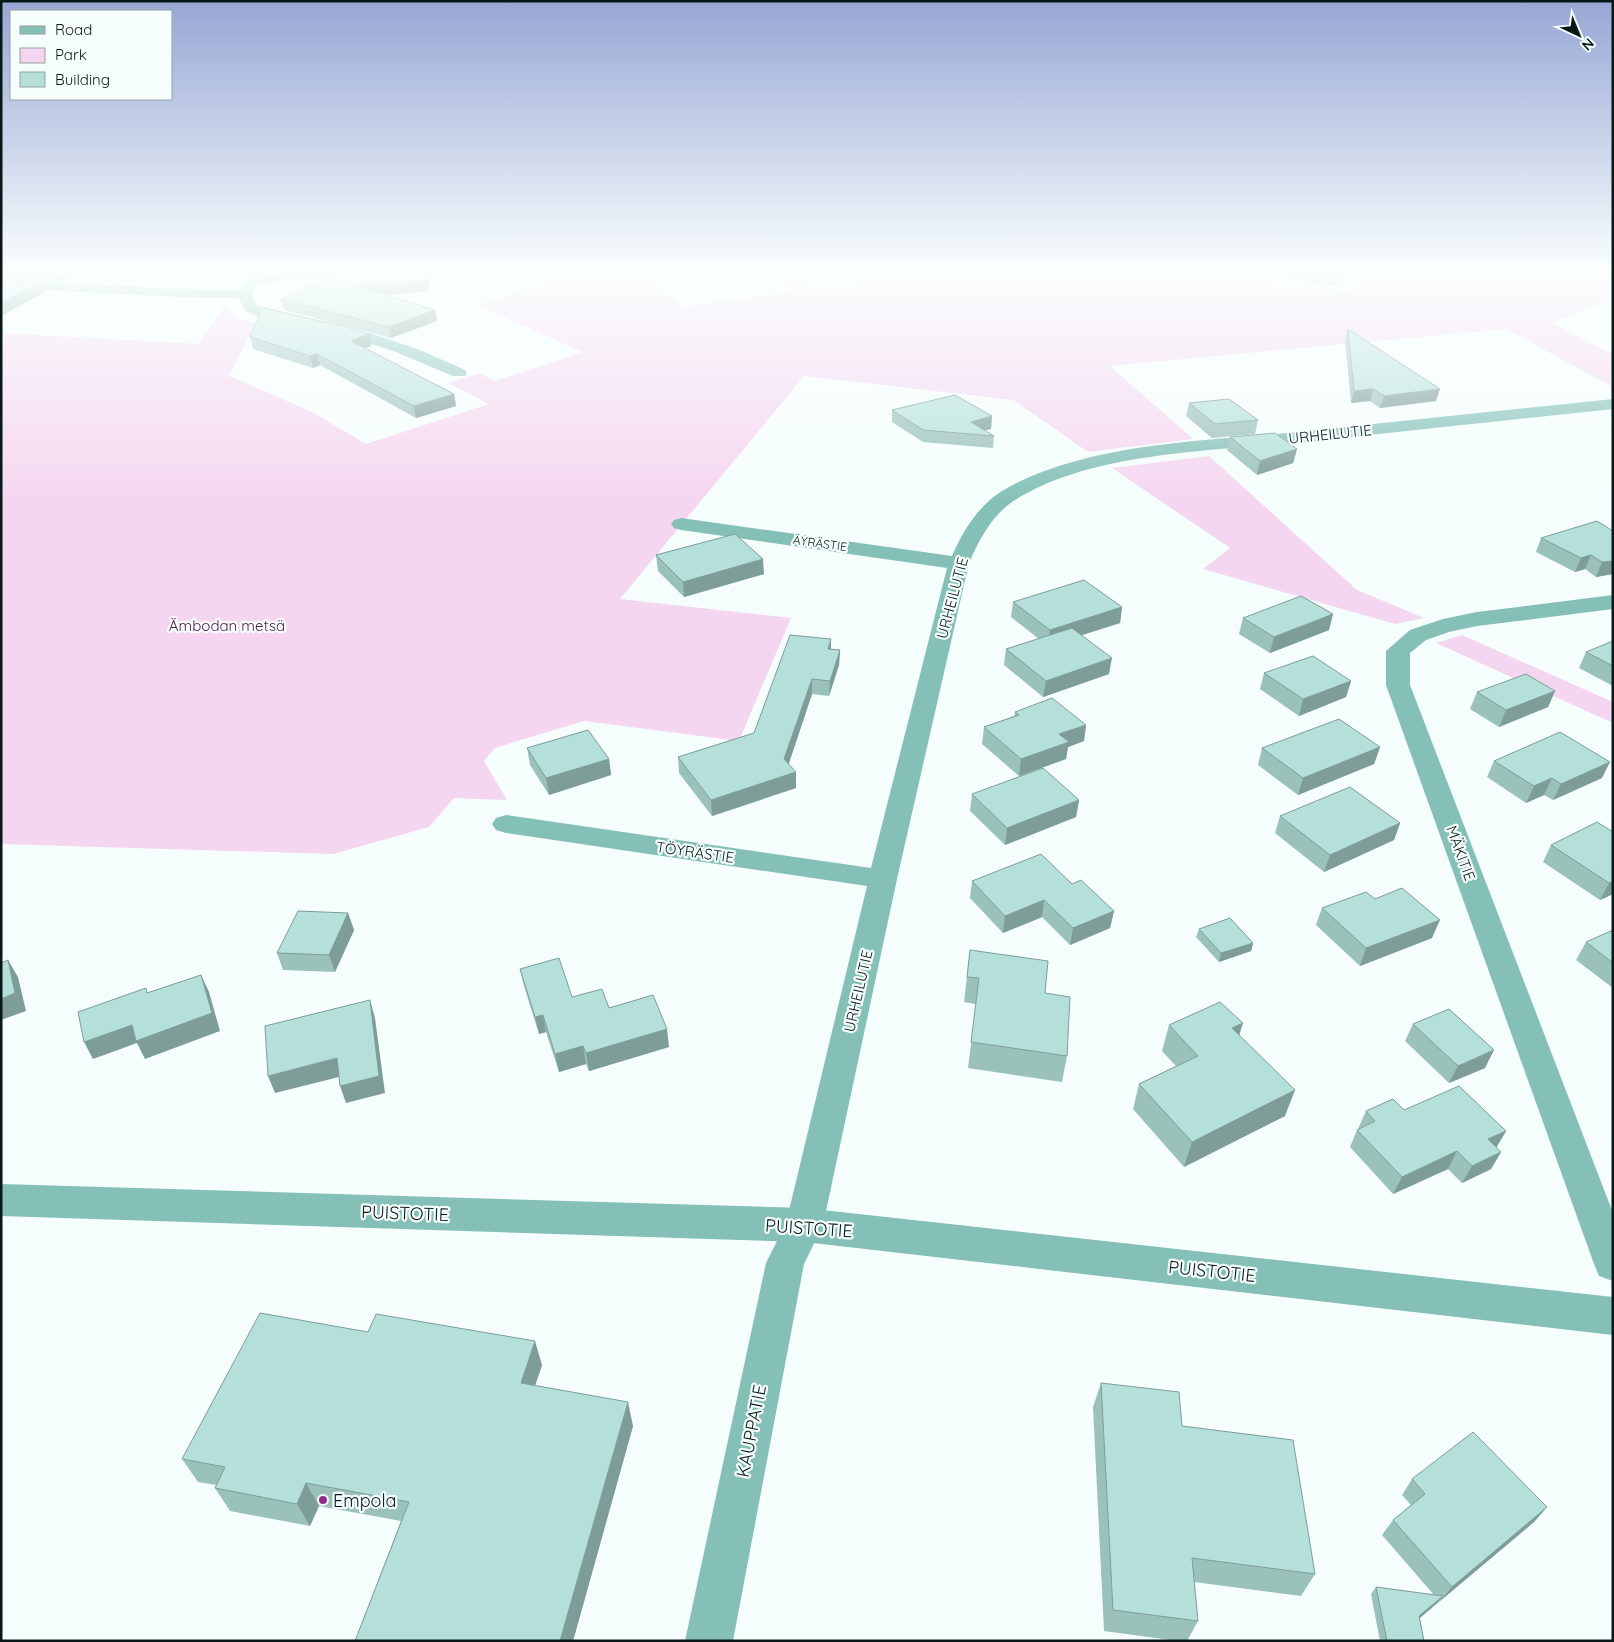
<svg xmlns="http://www.w3.org/2000/svg" width="1614" height="1642" font-family="Quicksand,sans-serif">
  <style>
    .green { fill: #f5d6f0 }
    .lines { fill: none; stroke-linecap: round; stroke-linejoin: round }
    .minor { fill: #85c0b7; fill-rule: evenodd }
    .tertiary { fill: #85c0b7; fill-rule: evenodd }
    .wall { fill: #9bc1bb }
    .shaded-wall { fill: #7e9d98 }
    .building { fill: #b4e0d9; stroke: #7e9d98 }
    .poi-dot { fill: #95298b; stroke: #f5fefc; stroke-width: 2 }
    .labels { text-anchor: middle; dominant-baseline: central; stroke-width: 4.5; stroke-linejoin: round; paint-order: stroke }
    .far-street-label { font-size: 12px; fill: #071816; stroke: #f5fefc }
    .street-label { font-size: 15px; fill: #071816; stroke: #f5fefc }
    .park-label { font-size: 15px; fill: #4e1648; stroke: #f5fefc }
    .near-street-label { font-size: 18px; fill: #071816; stroke: #f5fefc }
    .near-poi-label { font-size: 18px; fill: #071816; stroke: #f5fefc; text-anchor: start }
  </style>
  <rect width="100%" height="100%" fill="#f5fefc"/>
  <g class="green">
    <path d="M 525,271 L 621,271 L 653,280 L 681,307 L 795,291 L 760,271 L 789,271 L 812,283 L 865,282 L 874,271 L 1192,271 L 1350,292 L 1361,271 L 1581,271 L 1577,275 L 1613,281 L 1613,302 L 1607,301 L 1552,323 L 1613,354 L 1613,387 L 1506,329 L 1110,366 L 1193,439 L 1088,452 L 1013,400 L 804,376 L 620,599 L 791,618 L 739,741 L 584,721 L 495,748 L 484,761 L 507,800 L 454,798 L 429,827 L 333,854 L 1,844 L 1,333 L 199,344 L 224,306 L 236,316 L 255,324 L 229,376 L 312,412 L 366,444 L 489,404 L 448,383 L 480,373 L 495,381 L 582,352 L 478,305 L 549,279 Z"/>
    <path d="M 1209,456 L 1357,590 L 1424,618 L 1395,624 L 1203,569 L 1230,548 L 1112,468 Z"/>
    <path d="M 1462,635 L 1613,702 L 1613,723 L 1436,643 Z"/>
  </g>
  <g class="lines">
    <g class="minor">
      <path d="M 249,271 L 263,271 L 261,274 L 322,271 L 397,271 L 390,275 L 257,283 L 252,294 L 256,305 L 373,334 L 420,350 L 465,370 L 467,373 L 465,376 L 453,376 L 393,351 L 346,336 L 255,315 L 245,311 L 239,298 L 202,298 L 1,288 L 1,280 L 202,290 L 240,290 Z"/>
      <path d="M 1613,399 L 1613,409 C 1510,420 1408,431 1305,442 C 1216,451 1092,451 1015,500 C 992,515 980,538 969,563 L 897,879 L 823,1225 L 804,1264 L 733,1641 L 685,1641 L 766,1263 L 786,1223 L 867,886 L 506,833 L 496,830 L 492,824 L 496,818 L 506,815 L 871,868 L 947,568 L 681,530 L 674,528 L 671,524 L 674,520 L 681,518 L 952,556 C 963,531 978,506 1002,491 C 1083,443 1205,441 1297,432 C 1402,421 1507,410 1613,399 Z"/>
      <path d="M 1613,595 L 1613,609 L 1477,626 L 1449,632 L 1426,640 L 1410,653 L 1410,685 L 1613,1213 L 1613,1281 L 1599,1276 L 1594,1264 L 1386,685 L 1386,651 L 1410,630 L 1443,619 L 1477,612 Z"/>
    </g>
    <path class="tertiary" d="M 1,1184 L 804,1208 L 1613,1297 L 1613,1335 L 804,1242 L 1,1216 Z"/>
  </g>
  <g class="wall">
    <path d="M 82,271 L 64,281 L 9,279 L 7,273 Z"/>
    <path d="M 344,271 L 430,271 L 428,291 L 385,295 L 435,310 L 437,321 L 391,338 L 284,310 L 281,299 Z"/>
    <path d="M 1259,271 L 1347,271 L 1341,287 L 1306,283 L 1306,280 L 1289,278 L 1290,274 Z"/>
    <path d="M 1348,329 L 1436,401 L 1380,408 L 1370,401 L 1351,403 L 1345,340 Z"/>
    <path d="M 369,334 L 371,346 L 365,348 L 454,394 L 456,406 L 416,418 L 320,365 L 313,368 L 253,349 L 250,337 Z"/>
    <path d="M 1189,403 L 1258,420 L 1255,434 L 1212,438 L 1186,416 Z"/>
    <path d="M 892,410 L 992,416 L 991,429 L 985,430 L 994,436 L 993,448 L 923,442 L 892,422 Z"/>
    <path d="M 1230,437 L 1297,449 L 1293,463 L 1257,475 L 1227,450 Z"/>
    <path d="M 1613,531 L 1613,574 L 1596,577 L 1585,569 L 1575,572 L 1536,552 L 1541,538 Z"/>
    <path d="M 656,555 L 764,574 L 684,597 L 658,571 Z"/>
    <path d="M 1013,602 L 1122,607 L 1120,623 L 1081,635 L 1109,674 L 1043,697 L 1004,665 L 1006,649 L 1039,639 L 1011,617 Z"/>
    <path d="M 1243,618 L 1329,630 L 1270,653 L 1239,634 Z"/>
    <path d="M 831,639 L 831,649 L 840,650 L 839,665 L 829,696 L 812,694 L 789,763 L 796,788 L 712,816 L 679,773 L 678,757 L 754,733 Z"/>
    <path d="M 1613,641 L 1613,686 L 1579,668 L 1586,652 Z"/>
    <path d="M 1264,673 L 1351,681 L 1346,697 L 1299,716 L 1260,689 Z"/>
    <path d="M 1555,691 L 1548,707 L 1499,727 L 1470,709 L 1477,692 Z"/>
    <path d="M 1015,712 L 1086,725 L 1084,741 L 1068,747 L 1066,759 L 1019,776 L 982,744 L 984,727 L 1014,716 Z"/>
    <path d="M 1380,747 L 1374,764 L 1298,795 L 1258,765 L 1262,748 Z"/>
    <path d="M 527,748 L 609,759 L 611,775 L 549,795 L 530,765 Z"/>
    <path d="M 1494,761 L 1602,778 L 1553,800 L 1544,795 L 1526,803 L 1487,777 Z"/>
    <path d="M 972,794 L 1079,800 L 1076,817 L 1005,845 L 970,811 Z"/>
    <path d="M 1280,816 L 1400,823 L 1394,840 L 1324,872 L 1275,833 Z"/>
    <path d="M 1613,832 L 1613,894 L 1600,900 L 1543,862 L 1551,845 Z"/>
    <path d="M 972,881 L 1072,884 L 1114,911 L 1110,928 L 1070,945 L 1042,917 L 1003,933 L 970,898 Z"/>
    <path d="M 1375,899 L 1432,938 L 1360,966 L 1316,925 L 1322,908 Z"/>
    <path d="M 348,913 L 354,930 L 335,972 L 283,970 L 277,953 Z"/>
    <path d="M 1199,929 L 1253,943 L 1251,951 L 1219,962 L 1196,937 Z"/>
    <path d="M 1613,930 L 1613,988 L 1576,960 L 1586,942 Z"/>
    <path d="M 970,950 L 1045,993 L 1067,1056 L 1062,1082 L 968,1068 L 976,1004 L 964,1002 Z"/>
    <path d="M 520,969 L 572,997 L 609,1008 L 669,1047 L 589,1071 L 586,1064 L 559,1072 L 546,1032 L 539,1034 L 524,986 Z"/>
    <path d="M 1413,1024 L 1485,1068 L 1449,1083 L 1405,1041 Z"/>
    <path d="M 1169,1025 L 1239,1035 L 1285,1116 L 1184,1167 L 1133,1109 L 1139,1084 L 1176,1066 L 1162,1051 Z"/>
    <path d="M 1404,1110 L 1506,1131 L 1496,1148 L 1501,1152 L 1491,1169 L 1462,1183 L 1448,1169 L 1393,1194 L 1350,1147 L 1357,1130 L 1358,1129 L 1366,1111 Z"/>
    <path d="M 542,1365 L 535,1385 L 633,1426 L 573,1641 L 355,1641 L 401,1521 L 319,1506 L 310,1526 L 230,1511 L 215,1488 L 216,1485 L 198,1482 L 182,1459 Z"/>
    <path d="M 1101,1383 L 1182,1426 L 1315,1574 L 1301,1596 L 1194,1582 L 1198,1621 L 1187,1641 L 1178,1641 L 1104,1631 L 1093,1407 Z"/>
    <path d="M 1412,1479 L 1547,1507 L 1534,1522 L 1420,1618 L 1424,1641 L 1380,1641 L 1371,1594 L 1376,1587 L 1434,1595 L 1382,1535 L 1393,1520 L 1411,1505 L 1402,1495 Z"/>
  </g>
  <g class="shaded-wall">
    <path d="M 70,271 L 82,271 L 64,281 L 62,276 Z"/>
    <path d="M 427,271 L 430,271 L 428,291 L 360,297 L 357,286 Z"/>
    <path d="M 1346,271 L 1347,271 L 1341,287 L 1344,276 Z"/>
    <path d="M 41,282 L 45,292 L 1,316 L 1,303 Z"/>
    <path d="M 435,310 L 437,321 L 391,338 L 389,327 Z"/>
    <path d="M 369,334 L 371,346 L 354,352 L 351,341 Z"/>
    <path d="M 317,354 L 320,365 L 313,368 L 310,356 Z"/>
    <path d="M 1373,389 L 1370,401 L 1351,403 L 1354,391 Z"/>
    <path d="M 1440,389 L 1436,401 L 1380,408 L 1384,396 Z"/>
    <path d="M 454,394 L 456,406 L 416,418 L 414,406 Z"/>
    <path d="M 992,416 L 991,429 L 970,434 L 971,422 Z"/>
    <path d="M 1297,449 L 1293,463 L 1257,475 L 1260,461 Z"/>
    <path d="M 1591,555 L 1585,569 L 1575,572 L 1581,558 Z"/>
    <path d="M 763,559 L 764,574 L 684,597 L 683,582 Z"/>
    <path d="M 1613,561 L 1613,574 L 1596,577 L 1602,562 Z"/>
    <path d="M 1122,607 L 1120,623 L 1048,646 L 1050,630 Z"/>
    <path d="M 1333,614 L 1329,630 L 1270,653 L 1274,637 Z"/>
    <path d="M 831,639 L 831,654 L 828,649 Z"/>
    <path d="M 840,650 L 839,665 L 829,696 L 830,681 Z"/>
    <path d="M 1112,658 L 1109,674 L 1043,697 L 1046,681 Z"/>
    <path d="M 812,679 L 812,694 L 785,775 L 784,759 Z"/>
    <path d="M 1351,681 L 1346,697 L 1299,716 L 1303,699 Z"/>
    <path d="M 1555,691 L 1548,707 L 1499,727 L 1506,710 Z"/>
    <path d="M 1086,725 L 1084,741 L 1068,747 L 1066,759 L 1019,776 L 1021,759 L 1059,734 Z"/>
    <path d="M 1380,747 L 1374,764 L 1298,795 L 1303,778 Z"/>
    <path d="M 609,759 L 611,775 L 549,795 L 546,778 Z"/>
    <path d="M 1610,762 L 1602,778 L 1553,800 L 1561,784 Z"/>
    <path d="M 796,772 L 796,788 L 712,816 L 711,800 Z"/>
    <path d="M 1552,778 L 1544,795 L 1526,803 L 1534,786 Z"/>
    <path d="M 1079,800 L 1076,817 L 1005,845 L 1007,828 Z"/>
    <path d="M 1400,823 L 1394,840 L 1324,872 L 1330,855 Z"/>
    <path d="M 1613,881 L 1613,894 L 1600,900 L 1609,883 Z"/>
    <path d="M 1044,900 L 1042,917 L 1003,933 L 1005,916 Z"/>
    <path d="M 1114,911 L 1110,928 L 1070,945 L 1073,928 Z"/>
    <path d="M 348,913 L 354,930 L 335,972 L 329,955 Z"/>
    <path d="M 1440,920 L 1432,938 L 1360,966 L 1366,948 Z"/>
    <path d="M 1253,943 L 1251,951 L 1219,962 L 1221,953 Z"/>
    <path d="M 8,960 L 18,977 L 26,1011 L 1,1020 L 1,999 Z"/>
    <path d="M 201,975 L 209,992 L 220,1031 L 145,1059 L 137,1043 L 93,1059 L 84,1042 L 132,1025 Z"/>
    <path d="M 370,1000 L 375,1018 L 385,1093 L 346,1103 L 340,1086 Z"/>
    <path d="M 543,1015 L 546,1032 L 539,1034 L 535,1017 Z"/>
    <path d="M 1243,1023 L 1235,1049 L 1232,1028 Z"/>
    <path d="M 667,1029 L 669,1047 L 589,1071 L 586,1053 Z"/>
    <path d="M 583,1046 L 586,1064 L 559,1072 L 555,1054 Z"/>
    <path d="M 1494,1050 L 1485,1068 L 1449,1083 L 1458,1066 Z"/>
    <path d="M 337,1058 L 343,1076 L 275,1093 L 268,1076 Z"/>
    <path d="M 1295,1090 L 1285,1116 L 1184,1167 L 1192,1142 Z"/>
    <path d="M 1506,1131 L 1496,1148 L 1488,1139 Z"/>
    <path d="M 1457,1151 L 1448,1169 L 1393,1194 L 1402,1177 Z"/>
    <path d="M 1501,1152 L 1491,1169 L 1462,1183 L 1472,1166 Z"/>
    <path d="M 535,1341 L 542,1365 L 528,1407 L 521,1383 Z"/>
    <path d="M 628,1402 L 633,1426 L 573,1641 L 560,1641 Z"/>
    <path d="M 306,1483 L 319,1506 L 310,1526 L 297,1504 Z"/>
    <path d="M 1547,1507 L 1534,1522 L 1440,1601 L 1452,1587 Z"/>
    <path d="M 1443,1596 L 1437,1603 L 1414,1623 L 1419,1616 Z"/>
  </g>
  <g class="building">
    <path d="M 11,271 L 70,271 L 62,276 L 7,273 Z"/>
    <path d="M 344,271 L 427,271 L 426,280 L 357,286 L 435,310 L 389,327 L 281,299 Z"/>
    <path d="M 1308,271 L 1346,271 L 1344,276 Z"/>
    <path d="M 1,280 L 41,282 L 1,303 Z"/>
    <path d="M 262,308 L 343,326 L 369,334 L 351,341 L 454,394 L 414,406 L 317,354 L 310,356 L 250,337 Z"/>
    <path d="M 1348,329 L 1440,389 L 1384,396 L 1373,389 L 1354,391 Z"/>
    <path d="M 955,395 L 992,416 L 971,422 L 994,436 L 923,430 L 892,410 Z"/>
    <path d="M 1229,399 L 1258,420 L 1215,424 L 1189,403 Z"/>
    <path d="M 1275,433 L 1297,449 L 1260,461 L 1230,437 Z"/>
    <path d="M 1597,521 L 1613,531 L 1613,561 L 1602,562 L 1591,555 L 1581,558 L 1541,538 Z"/>
    <path d="M 735,534 L 763,559 L 683,582 L 656,555 Z"/>
    <path d="M 1084,580 L 1122,607 L 1050,630 L 1013,602 Z"/>
    <path d="M 1301,596 L 1333,614 L 1274,637 L 1243,618 Z"/>
    <path d="M 1072,628 L 1112,658 L 1046,681 L 1006,649 Z"/>
    <path d="M 790,635 L 831,639 L 828,649 L 840,650 L 830,681 L 812,679 L 784,759 L 796,772 L 711,800 L 678,757 L 754,733 Z"/>
    <path d="M 1613,641 L 1613,666 L 1586,652 Z"/>
    <path d="M 1313,656 L 1351,681 L 1303,699 L 1264,673 Z"/>
    <path d="M 1526,674 L 1555,691 L 1506,710 L 1477,692 Z"/>
    <path d="M 1052,698 L 1086,725 L 1059,734 L 1069,742 L 1021,759 L 984,727 L 1019,715 L 1015,712 Z"/>
    <path d="M 1339,719 L 1380,747 L 1303,778 L 1262,748 Z"/>
    <path d="M 588,730 L 609,759 L 546,778 L 527,748 Z"/>
    <path d="M 1560,732 L 1610,762 L 1561,784 L 1552,778 L 1534,786 L 1494,761 Z"/>
    <path d="M 1043,768 L 1079,800 L 1007,828 L 972,794 Z"/>
    <path d="M 1350,787 L 1400,823 L 1330,855 L 1280,816 Z"/>
    <path d="M 1597,822 L 1613,832 L 1613,881 L 1609,883 L 1551,845 Z"/>
    <path d="M 1041,854 L 1072,884 L 1081,880 L 1114,911 L 1073,928 L 1044,900 L 1005,916 L 972,881 Z"/>
    <path d="M 1402,888 L 1440,920 L 1366,948 L 1322,908 L 1366,892 L 1375,899 Z"/>
    <path d="M 298,911 L 348,913 L 329,955 L 277,953 Z"/>
    <path d="M 1230,918 L 1253,943 L 1221,953 L 1199,929 Z"/>
    <path d="M 1613,930 L 1613,963 L 1586,942 Z"/>
    <path d="M 970,950 L 1048,961 L 1045,993 L 1070,997 L 1067,1056 L 971,1042 L 979,978 L 967,977 Z"/>
    <path d="M 559,958 L 572,997 L 602,989 L 609,1008 L 653,995 L 667,1029 L 586,1053 L 583,1046 L 555,1054 L 543,1015 L 535,1017 L 520,969 Z"/>
    <path d="M 8,960 L 15,993 L 1,999 L 1,963 Z"/>
    <path d="M 201,975 L 212,1013 L 136,1041 L 132,1025 L 84,1042 L 78,1012 L 146,988 L 147,993 Z"/>
    <path d="M 370,1000 L 379,1076 L 340,1086 L 337,1058 L 268,1076 L 265,1026 Z"/>
    <path d="M 1220,1002 L 1243,1023 L 1232,1028 L 1295,1090 L 1192,1142 L 1139,1084 L 1198,1056 L 1169,1025 Z"/>
    <path d="M 1449,1009 L 1494,1050 L 1458,1066 L 1413,1024 Z"/>
    <path d="M 1459,1086 L 1506,1131 L 1488,1139 L 1501,1152 L 1472,1166 L 1457,1151 L 1402,1177 L 1357,1130 L 1375,1121 L 1366,1111 L 1393,1099 L 1404,1110 Z"/>
    <path d="M 260,1313 L 368,1332 L 376,1314 L 535,1341 L 521,1383 L 628,1402 L 560,1641 L 355,1641 L 409,1502 L 306,1483 L 297,1504 L 215,1488 L 225,1467 L 182,1459 Z"/>
    <path d="M 1101,1383 L 1179,1392 L 1182,1426 L 1293,1440 L 1315,1574 L 1192,1558 L 1198,1621 L 1113,1610 Z"/>
    <path d="M 1473,1432 L 1547,1507 L 1452,1587 L 1393,1520 L 1425,1494 L 1412,1479 Z"/>
    <path d="M 1376,1587 L 1443,1596 L 1419,1616 L 1424,1641 L 1387,1641 Z"/>
  </g>
  <linearGradient id="sky" x2="0" y2="1"><stop stop-color="#97a6d5"/><stop offset="0.54" stop-color="#fafffe"/><stop offset="1" stop-color="#fafffe" stop-opacity="0"/></linearGradient>
  <rect width="1614" height="501" fill="url(#sky)"/>
  <circle class="poi-dot" cx="323" cy="1500" r="5"/>
  <g class="labels">
    <g class="far-street-label">
      <text transform="translate(820 543) rotate(8)">ÄYRÄSTIE</text>
    </g>
    <g class="street-label">
      <text transform="translate(1330 434) rotate(-6)">URHEILUTIE</text>
      <text transform="translate(952 598) rotate(-75)">URHEILUTIE</text>
      <text transform="translate(695 852) rotate(8)">TÖYRÄSTIE</text>
      <text transform="translate(1461 853) rotate(70)">MÄKITIE</text>
      <text transform="translate(858 991) rotate(-77)">URHEILUTIE</text>
    </g>
    <g class="park-label">
      <text x="227" y="625">Ämbodan metsä</text>
    </g>
    <g class="near-street-label">
      <text transform="translate(405 1213) rotate(2)">PUISTOTIE</text>
      <text transform="translate(809 1228) rotate(4)">PUISTOTIE</text>
      <text transform="translate(1212 1271) rotate(6)">PUISTOTIE</text>
      <text transform="translate(751 1431) rotate(-79)">KAUPPATIE</text>
    </g>
    <g class="near-poi-label">
      <text x="333" y="1500">Empola</text>
    </g>
  </g>
  <rect width="1614" height="1642" fill="none" stroke="#071816" stroke-width="5"/>
  <rect x="10" y="10" width="162" height="90" fill="#f5fefc" stroke="#96a2a0"/>
  <rect x="20" y="26" width="25" height="8" fill="#85c0b7" stroke="#96a2a0"/>
  <text x="55" y="35" font-size="15" fill="#071816">Road</text>
  <rect x="20" y="48" width="25" height="15" fill="#f5d6f0" stroke="#96a2a0"/>
  <text x="55" y="60" font-size="15" fill="#071816">Park</text>
  <rect x="20" y="72" width="25" height="15" fill="#b4e0d9" stroke="#96a2a0"/>
  <text x="55" y="85" font-size="15" fill="#071816">Building</text>
  <g transform="translate(1579 35) rotate(136)" stroke="#f5fefc" stroke-width="4" paint-order="stroke">
  <path d="M0-4L9 19L0 12L-9 19Z" fill="#071816"/>
  <text y="-8" font-size="14" font-weight="bold" text-anchor="middle" fill="#071816">N</text>
  </g>
</svg>
